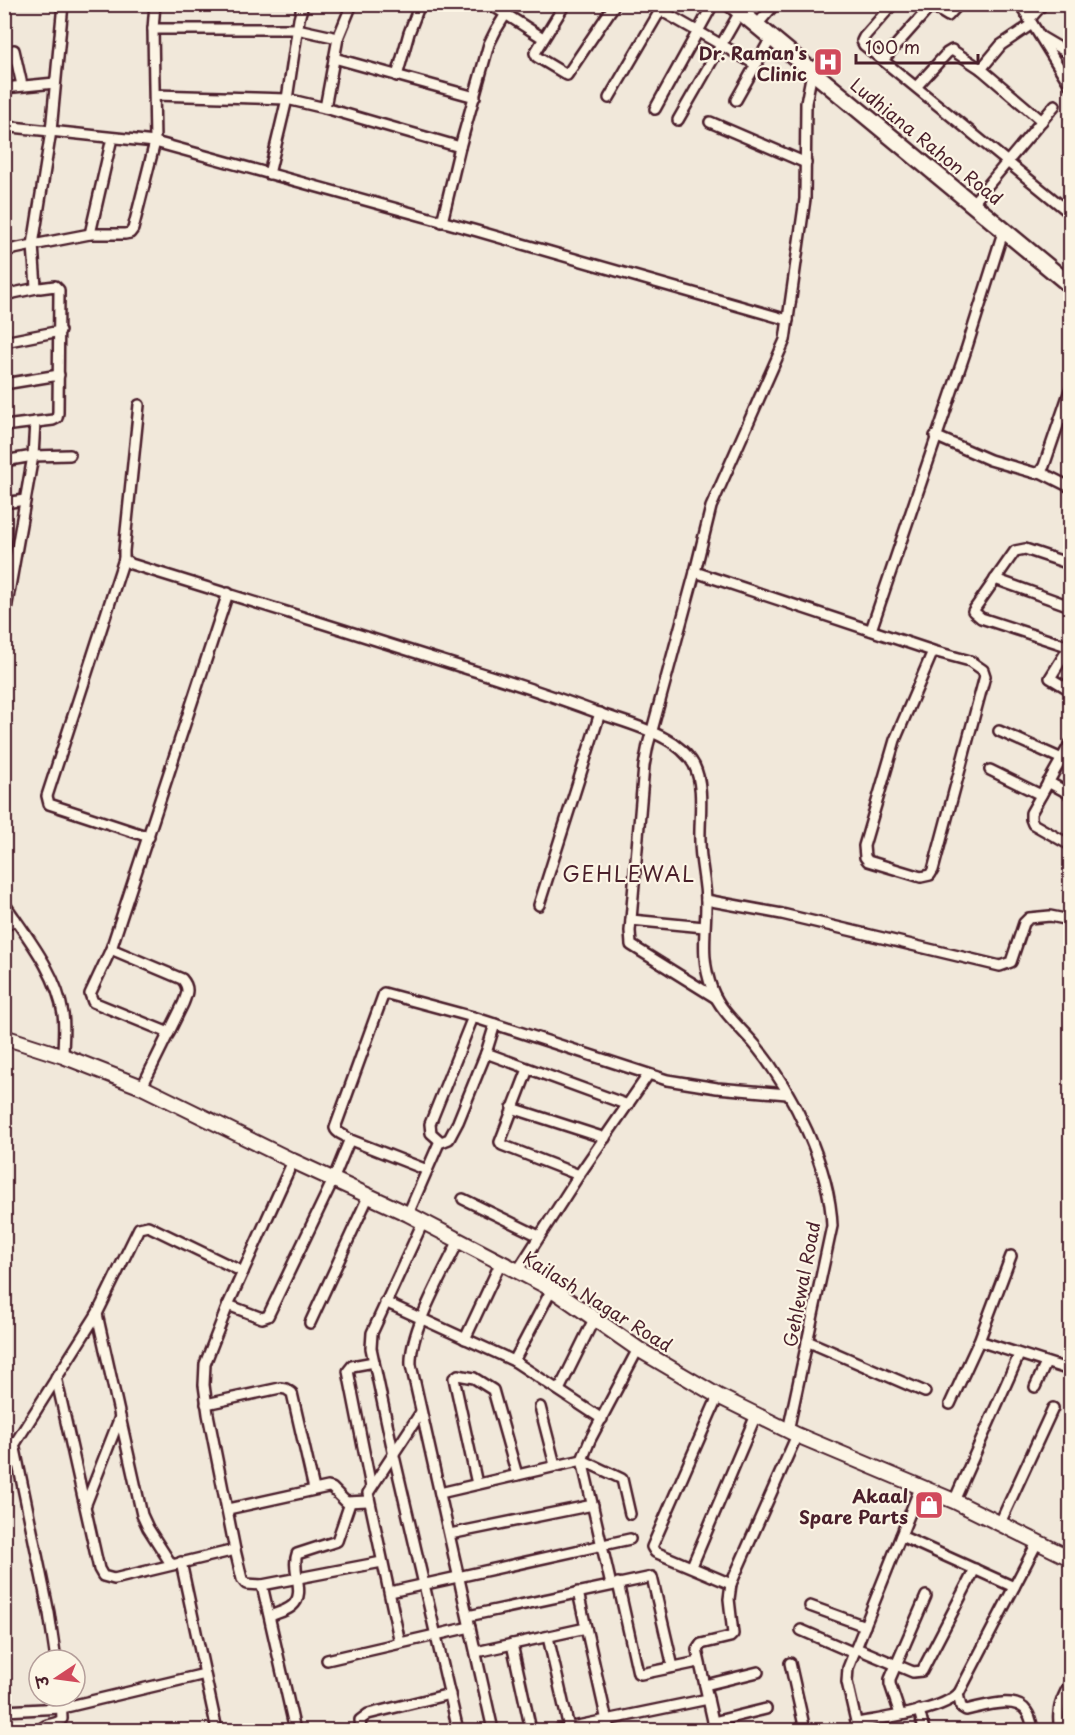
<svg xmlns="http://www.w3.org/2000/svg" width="1075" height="1735" font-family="'Playpen Sans','Playpen Sans Deva',sans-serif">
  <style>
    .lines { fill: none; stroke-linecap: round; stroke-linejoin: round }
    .street-casing { stroke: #4a1f2b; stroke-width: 14 }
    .secondary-casing { stroke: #4a1f2b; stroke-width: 18 }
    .primary-casing { stroke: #4a1f2b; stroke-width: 20 }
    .street { stroke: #fcf5e5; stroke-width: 9 }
    .secondary { stroke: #fcf5e5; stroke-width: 14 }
    .primary { stroke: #fcf5e5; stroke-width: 15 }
    .labels { text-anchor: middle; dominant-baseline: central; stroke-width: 4.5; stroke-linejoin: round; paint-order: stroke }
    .poi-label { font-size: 18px; font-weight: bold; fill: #4a1f2b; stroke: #fcf5e5; text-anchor: end }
    .street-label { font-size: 18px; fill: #4a1f2b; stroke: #fcf5e5 }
    .quarter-label { font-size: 21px; letter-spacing: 1.5px; fill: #4a1f2b; stroke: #fcf5e5 }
  </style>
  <rect width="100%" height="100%" fill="#f1e8da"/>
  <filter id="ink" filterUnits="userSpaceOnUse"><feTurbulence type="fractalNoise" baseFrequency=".0167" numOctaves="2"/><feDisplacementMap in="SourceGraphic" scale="12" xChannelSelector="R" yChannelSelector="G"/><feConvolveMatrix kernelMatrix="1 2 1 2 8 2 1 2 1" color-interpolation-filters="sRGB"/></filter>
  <g filter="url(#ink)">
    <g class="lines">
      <g class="street-casing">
        <g id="street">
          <path d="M 352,4 L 338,38 L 325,108 L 460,147 L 442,222"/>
          <path d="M 490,4 L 543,38"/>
          <path d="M 565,4 L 535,53 L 537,57 L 567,75 L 615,4"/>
          <path d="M 893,4 L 864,37 L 862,41 L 864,45 L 1070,213"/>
          <path d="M 1020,4 L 1070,85"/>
          <path d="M 660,10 L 755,64"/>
          <path d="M 1029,20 L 1043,4"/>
          <path d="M 756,26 L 775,4"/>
          <path d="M 153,29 L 297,29 L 338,38"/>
          <path d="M 1041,37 L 1070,54"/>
          <path d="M 14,50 L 22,85"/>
          <path d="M 334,58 L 475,97"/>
          <path d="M 883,60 L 930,7 L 935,8 L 948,16 L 959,4"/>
          <path d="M 981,69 L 1001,45 L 1032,24"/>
          <path d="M 397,76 L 409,33 L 420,4"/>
          <path d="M 917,86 L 947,53 L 952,50 L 981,69 L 1042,121"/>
          <path d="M 4,88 L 55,83"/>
          <path d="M 155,95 L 287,99 L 325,108"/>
          <path d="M 609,98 L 664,4"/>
          <path d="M 736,100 L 771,38"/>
          <path d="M 655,109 L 713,4"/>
          <path d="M 678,120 L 740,12"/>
          <path d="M 710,122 L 806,163"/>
          <path d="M 12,127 L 155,142 L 477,231 L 788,320"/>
          <path d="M 460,147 L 489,44 L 496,30 L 512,4"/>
          <path d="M 269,174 L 287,99 L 299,19 L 303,4"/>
          <path d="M 973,203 L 1055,105"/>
          <path d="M 90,234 L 112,138"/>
          <path d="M 4,251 L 33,245 L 51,131 L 63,4"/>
          <path d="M 4,295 L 37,288"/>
          <path d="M 4,342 L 60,331"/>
          <path d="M 4,384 L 59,375"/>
          <path d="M 139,405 L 124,551 L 124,559 L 131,564 C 243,598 356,634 468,669 C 514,683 559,698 604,715 C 625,722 647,728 666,739 C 676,744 688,754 694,765 C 705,787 699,818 700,842 C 700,862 706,882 706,902 C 706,935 700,957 712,989 C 720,1011 741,1028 756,1046 C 793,1092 830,1167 832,1226 L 788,1431"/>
          <path d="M 4,426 L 53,420 L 57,418 L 58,413 L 59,290 L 55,286 L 40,288 L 36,287 L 33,245 L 90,234 L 125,234 L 130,233 L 133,229 L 155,142 L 153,29 L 155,4"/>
          <path d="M 935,436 L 990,460 L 1035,473 L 1040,472 L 1044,466 L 1070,390"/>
          <path d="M 4,461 L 33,456 L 70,455"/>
          <path d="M 1040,472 L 1070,487"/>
          <path d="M 4,503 L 25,500"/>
          <path d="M 124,559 L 47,796 L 49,804 L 149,837"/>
          <path d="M 1070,564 L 1025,549 L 1015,551 L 973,611 L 981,618 L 1070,647"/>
          <path d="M 695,572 L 933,651 L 895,740 L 864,846 L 865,857 L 868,861 L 921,877 L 930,875 L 933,870 L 985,676 L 983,670 L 970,661 L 933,651"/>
          <path d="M 995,579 L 1070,606"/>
          <path d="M 4,621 L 33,456 L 35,422"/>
          <path d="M 871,630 L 966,350 L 1004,229"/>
          <path d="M 1070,646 L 1050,678 L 1070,690"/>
          <path d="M 999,731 L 1062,759"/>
          <path d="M 1070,744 L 1031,813 L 1031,819 L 1033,824 L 1070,845"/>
          <path d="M 990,770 L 1041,795"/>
          <path d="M 1048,782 L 1070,794"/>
          <path d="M 706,900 L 782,914 L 1000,966 L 1011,962 L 1024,923 L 1029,918 L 1050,916 L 1070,920"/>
          <path d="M 4,903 C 27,937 57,973 63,1014 C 65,1028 63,1042 63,1056"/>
          <path d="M 539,905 L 600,713"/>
          <path d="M 631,920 L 704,927"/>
          <path d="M 4,927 L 15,919"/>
          <path d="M 111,949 L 182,979 C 190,988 187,994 183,1004 L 142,1087"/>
          <path d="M 716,998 L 631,945 L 630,931 L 644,766 L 648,745 L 695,572 L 711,507 L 785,340 L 805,199 L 806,103 L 812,72 L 817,65"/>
          <path d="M 169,1033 L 93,1002 L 90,994 L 111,949 L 228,593"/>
          <path d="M 486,1053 L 628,1105"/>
          <path d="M 528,1069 L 500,1142 L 502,1145 L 579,1175"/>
          <path d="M 512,1108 L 605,1138"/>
          <path d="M 348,1139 L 427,1170"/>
          <path d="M 440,1141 L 431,1133 L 430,1124 L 473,1017"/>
          <path d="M 293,1161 L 228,1305 L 205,1364 L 204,1385 L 208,1414 L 235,1550 L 242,1579 L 246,1584 L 262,1585 L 382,1562"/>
          <path d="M 463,1199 L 539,1236"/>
          <path d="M 408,1214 L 439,1143 L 449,1139 L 458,1122 L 486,1053 L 495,1024"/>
          <path d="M 423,1222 L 372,1333 L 371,1348 L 394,1456 L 458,1730"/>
          <path d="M 459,1240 C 444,1272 409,1331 411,1365 L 493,1730"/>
          <path d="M 518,1270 L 579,1175 L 648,1075"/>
          <path d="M 385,1302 L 514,1361 L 602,1419"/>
          <path d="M 228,1305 L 262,1318 L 268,1316 L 333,1180 L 349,1141 C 347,1134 337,1135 335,1128 L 384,993 L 473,1017 L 667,1080 L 717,1088 L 787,1094"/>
          <path d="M 97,1314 L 142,1515 L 148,1528 L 171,1564"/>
          <path d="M 310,1323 L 369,1195"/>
          <path d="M 465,1339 L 501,1262"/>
          <path d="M 807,1341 L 925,1392"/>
          <path d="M 979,1341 L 1070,1370"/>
          <path d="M 514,1361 L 552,1289"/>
          <path d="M 56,1377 L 99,1569 L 103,1576 L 114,1579 L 235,1550"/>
          <path d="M 1035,1387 L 1046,1363"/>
          <path d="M 559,1390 L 594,1319"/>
          <path d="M 718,1396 L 652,1547 L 655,1552 L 731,1584"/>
          <path d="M 206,1404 L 280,1388 L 286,1389 L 292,1393 L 314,1489"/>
          <path d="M 950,1404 L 979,1341 L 1011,1256"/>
          <path d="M 540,1407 L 555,1465"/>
          <path d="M 14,1444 L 49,1613 L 56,1660"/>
          <path d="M 4,1461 L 97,1314 L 139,1228 L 148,1226 L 243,1272"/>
          <path d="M 477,1484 L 455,1383 L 454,1378 L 458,1375 L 474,1378 L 493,1390 L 517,1475"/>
          <path d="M 371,1487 L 348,1371 L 352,1366 L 374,1362"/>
          <path d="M 440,1493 L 582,1460 L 622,1479 L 630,1514"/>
          <path d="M 954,1501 L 1019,1355"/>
          <path d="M 86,1504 L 120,1417"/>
          <path d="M 228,1509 L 328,1487 L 332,1488 L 346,1502 L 368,1501"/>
          <path d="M 1000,1523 L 1053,1408"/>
          <path d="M 450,1534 L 593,1505"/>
          <path d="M 901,1536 L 1014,1587"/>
          <path d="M 181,1562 L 217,1730"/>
          <path d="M 692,1566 L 756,1415"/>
          <path d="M 618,1583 L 638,1673 L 641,1674 L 698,1662"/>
          <path d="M 262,1585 L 295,1730"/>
          <path d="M 611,1585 L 582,1460 L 590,1440 L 638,1349"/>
          <path d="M 390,1592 L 630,1539"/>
          <path d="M 578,1592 L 609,1730"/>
          <path d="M 810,1606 L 865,1626"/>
          <path d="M 270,1616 C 277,1613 286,1611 292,1606 C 307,1594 291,1570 297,1554 L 337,1541 L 350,1503"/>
          <path d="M 468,1616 L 652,1577 L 673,1667"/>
          <path d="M 801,1630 L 854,1653"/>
          <path d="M 548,1637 L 569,1728"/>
          <path d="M 400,1643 L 368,1493 L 421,1412"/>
          <path d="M 512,1644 L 531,1730"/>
          <path d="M 856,1648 L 913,1672 L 922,1671 L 975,1569"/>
          <path d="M 476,1652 L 586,1628"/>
          <path d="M 327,1660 L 470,1627"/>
          <path d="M 790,1663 L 805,1730"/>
          <path d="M 705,1685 L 758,1672"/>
          <path d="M 958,1694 L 961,1707 L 966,1710 C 982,1707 1016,1694 1027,1712 C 1031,1717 1032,1725 1033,1730"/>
          <path d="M 919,1710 L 924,1730"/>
          <path d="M 4,1711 L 62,1708 L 205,1674"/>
          <path d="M 900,1714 L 890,1684 L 890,1679 L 926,1596"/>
          <path d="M 713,1722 L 766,1709"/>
          <path d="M 857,1723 C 883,1718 942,1711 959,1693 L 1038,1541"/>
          <path d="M 41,1730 C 45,1722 56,1726 62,1719 L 61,1696"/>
          <path d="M 361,1730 L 360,1720 L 368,1714 L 450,1694"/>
          <path d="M 558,1730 L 708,1699"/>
          <path d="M 715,1730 L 697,1650 L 701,1644 L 730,1637 L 733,1634 L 729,1599 L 731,1584 L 797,1435"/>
          <path d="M 858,1730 L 847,1682 L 848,1668 L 920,1488"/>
          <path d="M 1060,1730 C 1056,1711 1061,1700 1070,1683"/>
        </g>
      </g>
      <g class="secondary-casing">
        <path id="secondary" d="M 4,1037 L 63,1056 L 142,1087 L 293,1161 L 408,1214 L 552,1289 L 638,1349 L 718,1396 L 797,1435 L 954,1501 L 1070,1558"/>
      </g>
      <g class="primary-casing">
        <path id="primary" d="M 731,4 L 1070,285"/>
      </g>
      <use href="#street" class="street"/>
      <use href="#secondary" class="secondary"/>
      <use href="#primary" class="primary"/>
    </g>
  </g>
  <defs>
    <g id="hospital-square" transform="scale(1.5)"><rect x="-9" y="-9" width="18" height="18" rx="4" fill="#d1495b" stroke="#fcf5e5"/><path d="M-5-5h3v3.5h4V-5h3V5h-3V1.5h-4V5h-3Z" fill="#fff"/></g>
    <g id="shop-square" transform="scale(1.5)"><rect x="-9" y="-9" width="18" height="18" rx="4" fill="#d1495b" stroke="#fcf5e5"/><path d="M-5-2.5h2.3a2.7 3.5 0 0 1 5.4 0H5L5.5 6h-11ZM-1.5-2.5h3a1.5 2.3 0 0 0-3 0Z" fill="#fff"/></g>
  </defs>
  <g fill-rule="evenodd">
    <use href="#hospital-square" x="828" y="62"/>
    <use href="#shop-square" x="929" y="1505"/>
  </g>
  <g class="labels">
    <g class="poi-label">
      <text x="807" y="52">Dr. Raman's<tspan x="807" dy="21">Clinic</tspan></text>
      <text x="908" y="1495">Akaal<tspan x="908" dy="21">Spare Parts</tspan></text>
    </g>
    <g class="street-label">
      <text transform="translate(927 141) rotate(39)">Ludhiana Rahon Road</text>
      <text transform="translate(801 1284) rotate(-79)">Gehlewal Road</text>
      <text transform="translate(598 1301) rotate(32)">Kailash Nagar Road</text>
    </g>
    <g class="quarter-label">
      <text x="629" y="873">GEHLEWAL</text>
    </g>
  </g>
  <rect width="1075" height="1735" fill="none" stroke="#fcf5e5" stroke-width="24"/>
  <rect x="12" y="12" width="1051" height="1711" fill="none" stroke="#4a1f2b" stroke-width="2" filter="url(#ink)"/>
  <g transform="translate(57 1678) rotate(257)"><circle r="28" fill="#fcf5e5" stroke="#b59f9b" stroke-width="1.5"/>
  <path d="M0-4.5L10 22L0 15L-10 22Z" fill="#d1495b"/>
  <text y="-9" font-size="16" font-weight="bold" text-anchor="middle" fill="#4a1f2b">उ</text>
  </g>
  <path d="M856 54v9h122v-9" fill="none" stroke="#4a1f2b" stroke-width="3"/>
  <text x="865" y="54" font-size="18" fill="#4a1f2b" stroke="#fcf5e5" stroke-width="4.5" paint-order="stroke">100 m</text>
</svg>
